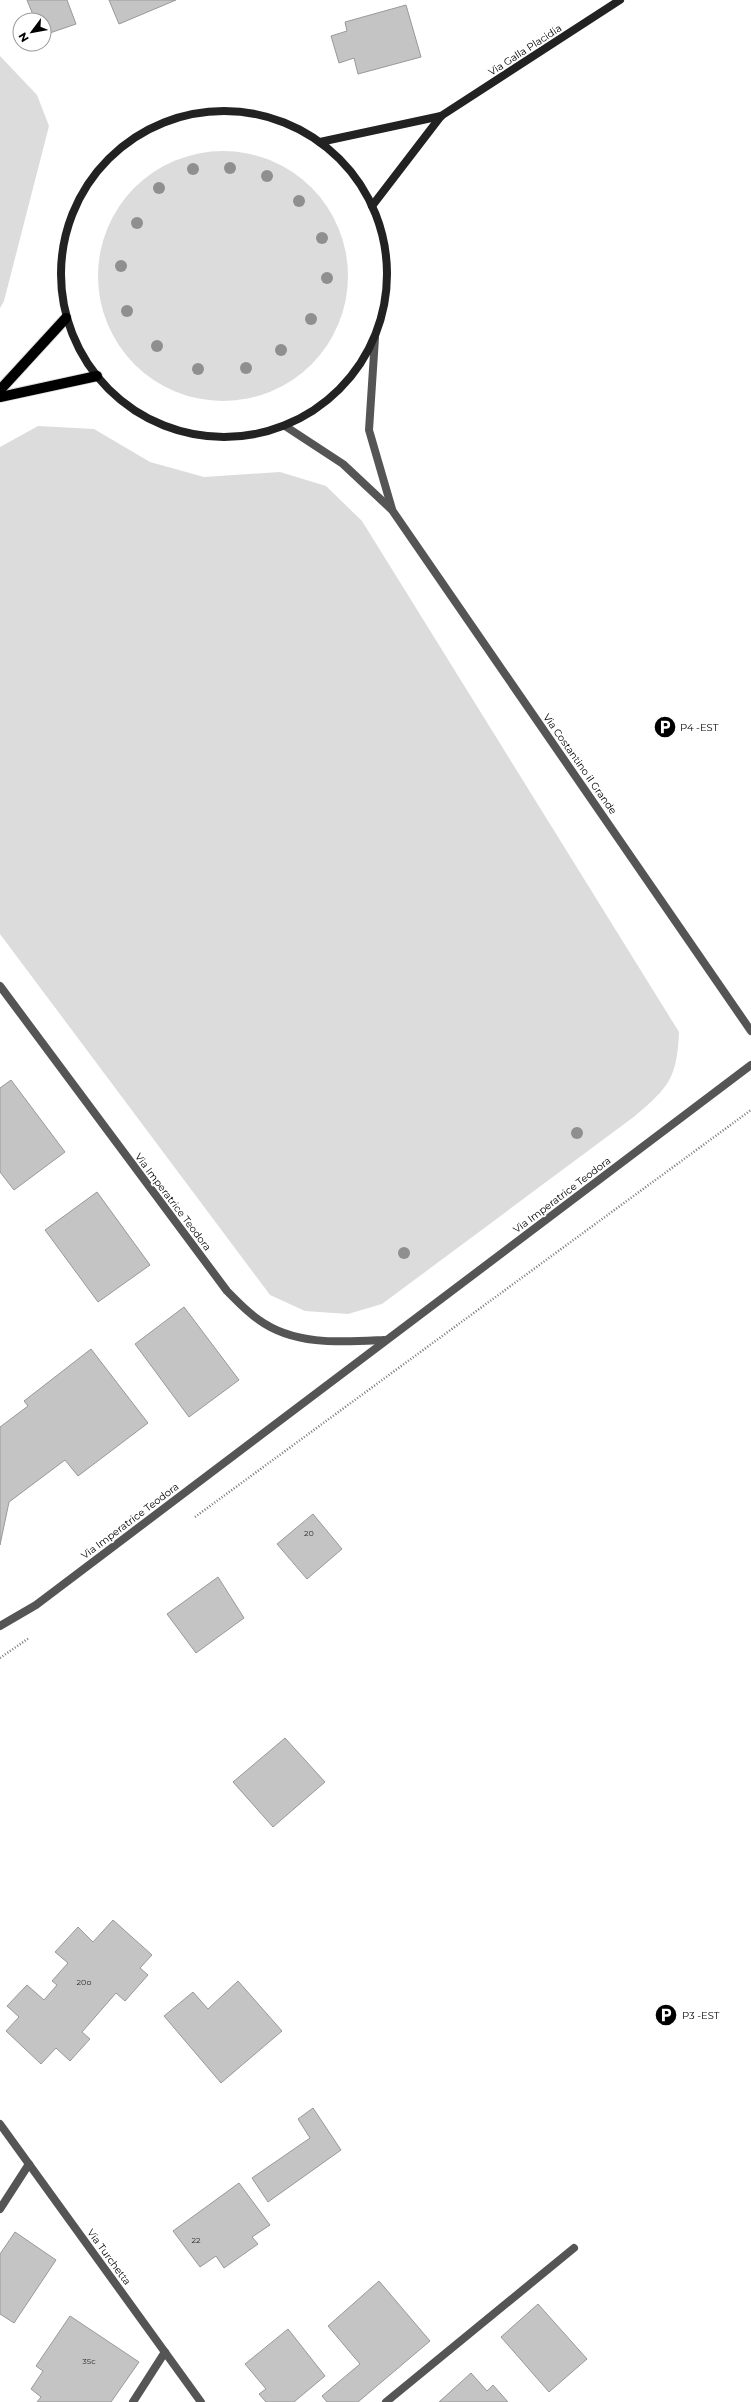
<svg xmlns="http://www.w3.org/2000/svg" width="751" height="2402" font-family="Montserrat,sans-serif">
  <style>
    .green { fill: #dcdcdc }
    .building { fill: #c4c4c4; stroke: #999 }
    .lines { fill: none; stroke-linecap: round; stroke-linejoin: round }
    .primary-casing { stroke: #dbdbdb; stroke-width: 12 }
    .path { stroke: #777; stroke-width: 2.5; stroke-dasharray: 1 2; stroke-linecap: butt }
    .lane { stroke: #555; stroke-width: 8 }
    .street { stroke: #555; stroke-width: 8 }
    .secondary { stroke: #222; stroke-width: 8 }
    .primary { stroke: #000; stroke-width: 10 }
    .tree { fill: #8f8f8f }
    .labels { text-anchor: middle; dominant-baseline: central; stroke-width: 3.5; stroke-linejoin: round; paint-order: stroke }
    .number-label { font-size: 8px; fill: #313131 }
    .street-label { font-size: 10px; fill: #000; stroke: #fff }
    .poi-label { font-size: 10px; fill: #000; stroke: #fff; text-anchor: start }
  </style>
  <rect width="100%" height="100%" fill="#fff"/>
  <g class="green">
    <path d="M 0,56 L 37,95 L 49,126 L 4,301 L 0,308 Z"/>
    <circle cx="223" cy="276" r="125"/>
    <path d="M 38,426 L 94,429 L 150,462 L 204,477 L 280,472 L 326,486 L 362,521 L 679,1032 C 677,1078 669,1087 635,1116 L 382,1304 L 348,1314 L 305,1311 L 270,1295 L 0,934 L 0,447 Z"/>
  </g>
  <g class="building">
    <path d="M 27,0 L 67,0 L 76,24 L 44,35 L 44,20 L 35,20 Z"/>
    <path d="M 109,0 L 176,0 L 119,24 Z"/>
    <path d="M 406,5 L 421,57 L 358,74 L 354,58 L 339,63 L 331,36 L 347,31 L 345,22 Z"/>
    <path d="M 11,1080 L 65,1152 L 14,1190 L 0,1172 L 0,1088 Z"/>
    <path d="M 97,1192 L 150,1265 L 98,1302 L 45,1230 Z"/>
    <path d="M 184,1307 L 239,1380 L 189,1417 L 135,1344 Z"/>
    <path d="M 91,1349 L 148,1423 L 78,1476 L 65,1460 L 9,1502 L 0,1545 L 0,1427 L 28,1406 L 24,1401 Z"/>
    <path d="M 313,1514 L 342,1549 L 307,1579 L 277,1544 Z"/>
    <path d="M 218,1577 L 244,1618 L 196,1653 L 167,1614 Z"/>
    <path d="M 285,1738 L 325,1782 L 273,1827 L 233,1782 Z"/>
    <path d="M 113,1920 L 152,1955 L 140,1968 L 148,1975 L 125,2001 L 116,1993 L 82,2032 L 90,2039 L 70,2061 L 56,2048 L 41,2064 L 6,2031 L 19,2017 L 7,2006 L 27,1985 L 44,2000 L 57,1985 L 52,1981 L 68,1963 L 55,1952 L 78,1927 L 93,1942 Z"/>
    <path d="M 238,1981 L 282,2031 L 221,2083 L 164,2016 L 193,1992 L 208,2009 Z"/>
    <path d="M 313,2108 L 341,2150 L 268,2202 L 252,2178 L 310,2138 L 298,2119 Z"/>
    <path d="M 239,2183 L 270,2225 L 252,2237 L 258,2244 L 224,2268 L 216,2256 L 200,2267 L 173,2231 Z"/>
    <path d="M 15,2232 L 56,2260 L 14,2323 L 0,2314 L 0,2254 Z"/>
    <path d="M 379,2281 L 430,2341 L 358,2402 L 327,2402 L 322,2396 L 360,2364 L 328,2326 Z"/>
    <path d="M 538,2304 L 587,2359 L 549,2392 L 501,2337 Z"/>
    <path d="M 70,2316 L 139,2362 L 111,2402 L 37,2402 L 41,2397 L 31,2389 L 43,2371 L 36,2366 Z"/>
    <path d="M 288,2329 L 325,2376 L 294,2402 L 266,2402 L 259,2394 L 266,2389 L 245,2364 Z"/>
    <path d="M 471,2373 L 487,2391 L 493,2385 L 508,2402 L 439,2402 Z"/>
  </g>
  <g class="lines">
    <g class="primary-casing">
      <g id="primary">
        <path d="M 0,390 L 66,318"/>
        <path d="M 0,397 L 97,376"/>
      </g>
    </g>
    <g class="path">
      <path d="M 195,1517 L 751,1110"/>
      <path d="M 0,1658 L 29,1638"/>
    </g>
    <g class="lane">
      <path d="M 0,2209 L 29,2164"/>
      <path d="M 133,2402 L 165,2352"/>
      <path d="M 386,2402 L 574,2248"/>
    </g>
    <g class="street">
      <path d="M 375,338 L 369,430 L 392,509"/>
      <path d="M 285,426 L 343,464 L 392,510 L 751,1031"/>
      <path d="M 0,986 L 227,1291 C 237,1301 247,1312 259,1320 C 295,1346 342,1342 384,1340"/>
      <path d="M 0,1626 L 36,1605 L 751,1065"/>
      <path d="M 0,2124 L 201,2402"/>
    </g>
    <g class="secondary">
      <circle cx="224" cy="274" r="163"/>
      <path d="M 320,142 L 441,116"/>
      <path d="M 372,206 L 441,116 L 620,0"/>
    </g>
    <use href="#primary" class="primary"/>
  </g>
  <g class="tree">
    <circle cx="230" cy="168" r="6"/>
    <circle cx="193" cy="169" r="6"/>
    <circle cx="267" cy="176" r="6"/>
    <circle cx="159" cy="188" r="6"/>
    <circle cx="299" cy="201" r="6"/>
    <circle cx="137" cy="223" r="6"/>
    <circle cx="322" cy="238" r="6"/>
    <circle cx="121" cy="266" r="6"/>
    <circle cx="327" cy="278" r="6"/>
    <circle cx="127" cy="311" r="6"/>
    <circle cx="311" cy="319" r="6"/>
    <circle cx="157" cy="346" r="6"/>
    <circle cx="281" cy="350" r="6"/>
    <circle cx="246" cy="368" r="6"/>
    <circle cx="198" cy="369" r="6"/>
    <circle cx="577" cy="1133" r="6"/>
    <circle cx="404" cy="1253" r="6"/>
  </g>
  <defs>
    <g id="parking-disc" transform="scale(1.15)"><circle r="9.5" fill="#000" stroke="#fff"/><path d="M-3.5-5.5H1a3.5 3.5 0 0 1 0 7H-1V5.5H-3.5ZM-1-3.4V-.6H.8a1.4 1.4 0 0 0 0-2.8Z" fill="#fff"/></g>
  </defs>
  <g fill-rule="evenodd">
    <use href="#parking-disc" x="665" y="727"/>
    <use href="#parking-disc" x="666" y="2015"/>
  </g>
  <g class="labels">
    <g class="number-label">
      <text x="309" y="1533">20</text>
      <text x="84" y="1982">20o</text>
      <text x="196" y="2240">22</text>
      <text x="89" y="2361">35c</text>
    </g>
    <g class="street-label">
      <text transform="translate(525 50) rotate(-33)">Via Galla Placidia</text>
      <text transform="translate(580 764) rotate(55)">Via Costantino il Grande</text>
      <text transform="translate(562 1195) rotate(-37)">Via Imperatrice Teodora</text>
      <text transform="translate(173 1202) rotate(53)">Via Imperatrice Teodora</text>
      <text transform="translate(130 1521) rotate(-37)">Via Imperatrice Teodora</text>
      <text transform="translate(109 2257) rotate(54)">Via Turchetta</text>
    </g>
    <g class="poi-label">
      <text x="680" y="727">P4 -EST</text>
      <text x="682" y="2015">P3 -EST</text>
    </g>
  </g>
  <g transform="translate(32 32) rotate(238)"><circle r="19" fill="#ffffff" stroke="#999999"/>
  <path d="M0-3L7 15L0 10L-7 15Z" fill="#000000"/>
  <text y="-6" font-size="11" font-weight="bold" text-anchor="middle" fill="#000000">N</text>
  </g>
</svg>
